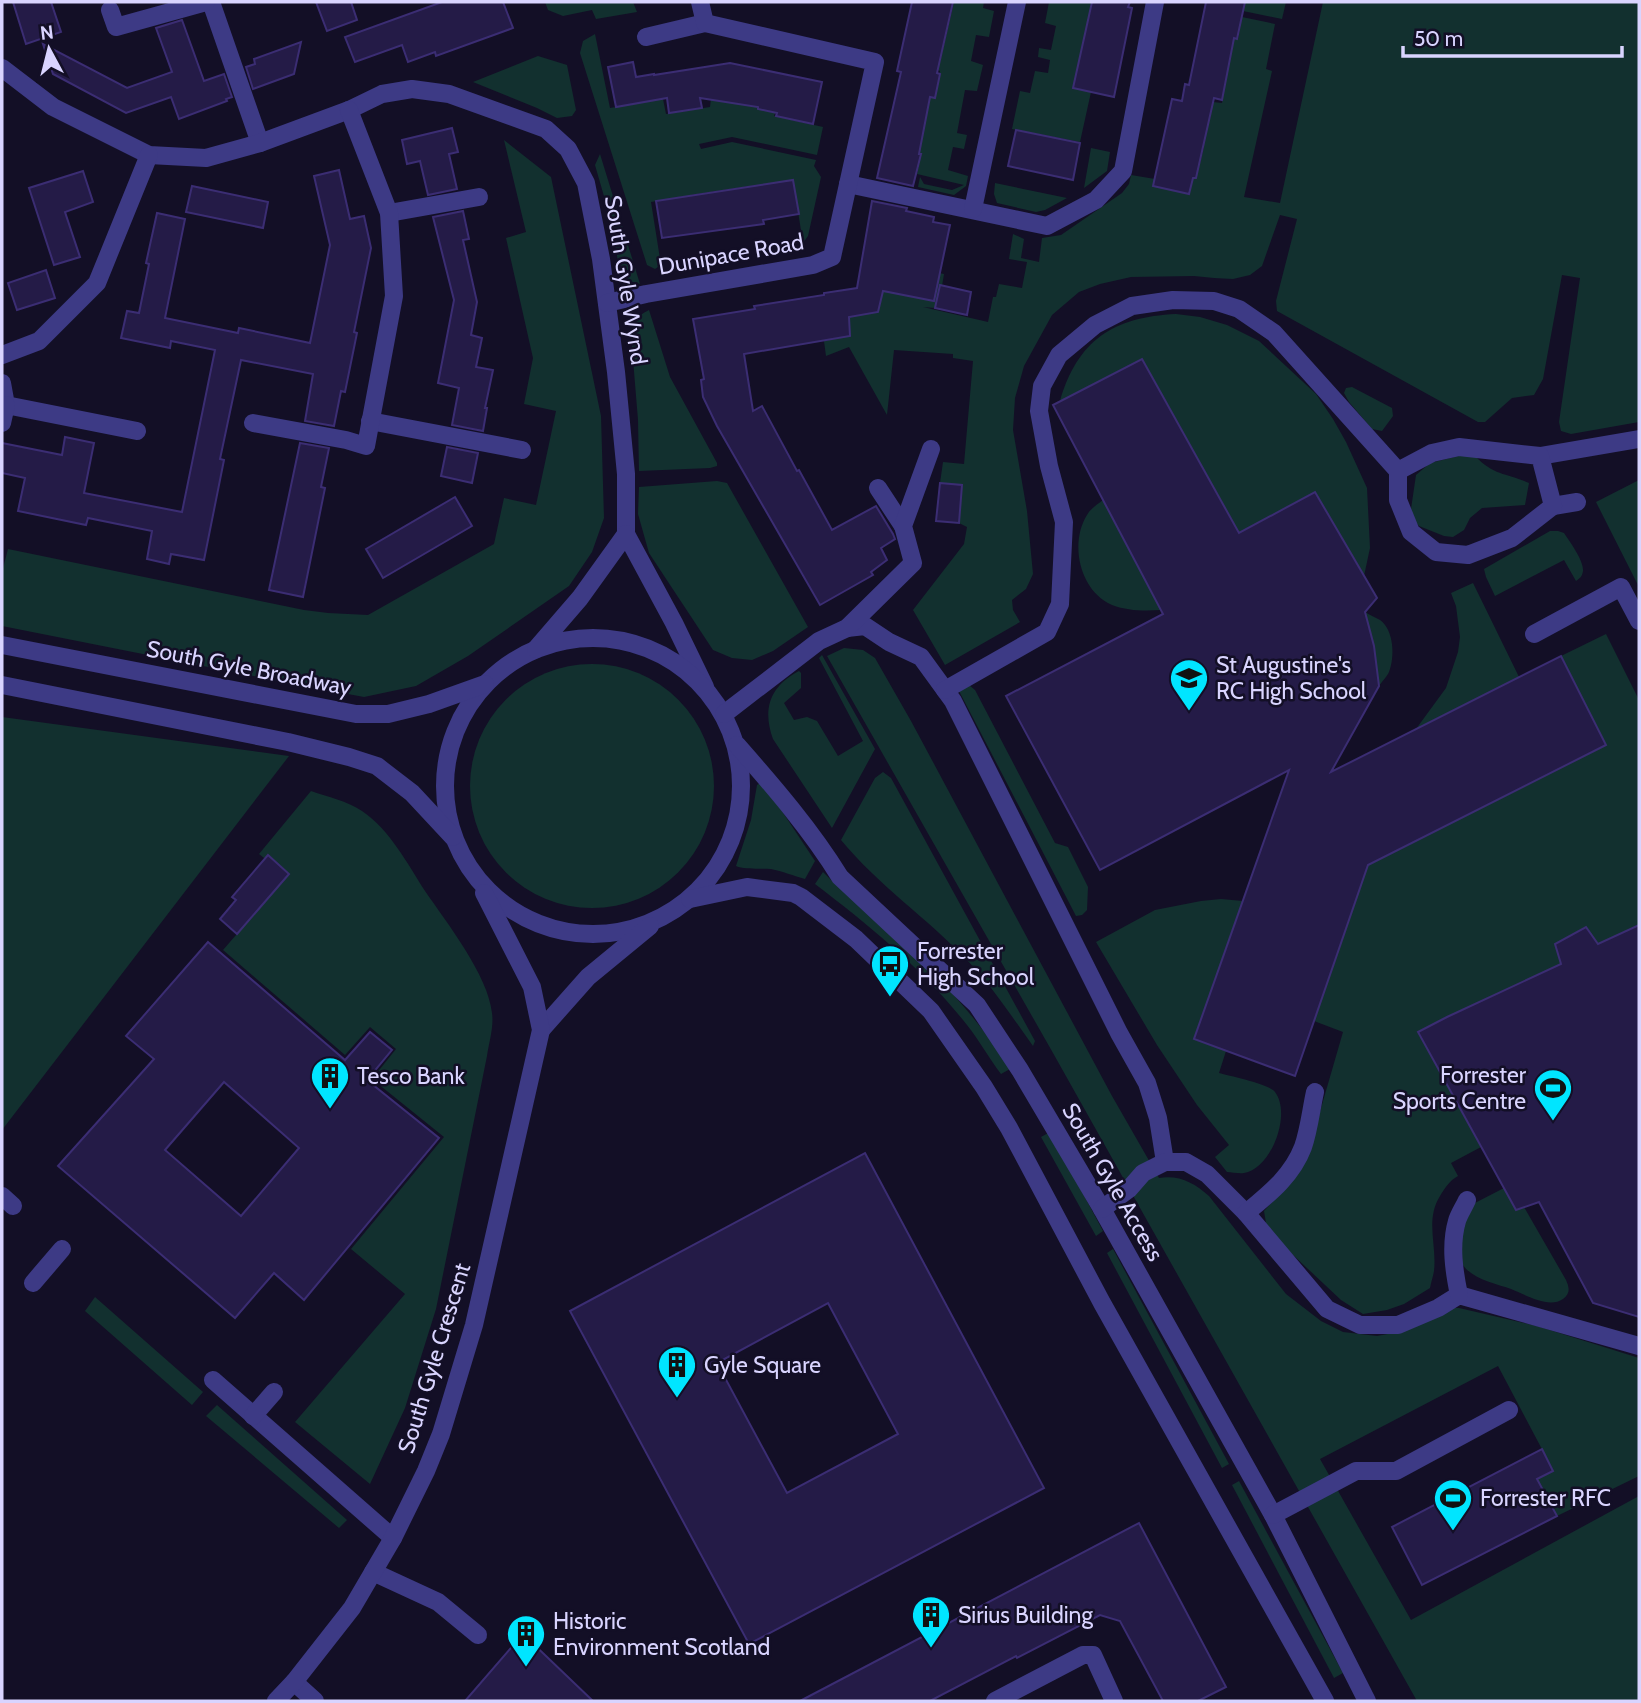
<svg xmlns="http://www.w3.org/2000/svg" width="1641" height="1703" font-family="Cabin,sans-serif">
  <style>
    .green { fill: #12302f }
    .building { fill: #241b47; stroke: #3b2d73; stroke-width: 2; fill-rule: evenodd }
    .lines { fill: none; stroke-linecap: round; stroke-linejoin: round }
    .minor { stroke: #3d3a85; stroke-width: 18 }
    .labels { text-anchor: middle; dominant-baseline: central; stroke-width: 5; stroke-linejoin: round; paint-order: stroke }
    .street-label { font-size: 23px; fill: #d9d4ff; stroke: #130f26 }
    .poi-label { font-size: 23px; fill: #d9d4ff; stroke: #130f26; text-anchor: start }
  </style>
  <rect width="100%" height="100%" fill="#130f26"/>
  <g class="green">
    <path d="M 545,2 L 633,2 L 637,12 L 596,19 L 592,10 L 563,16 L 548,10 Z"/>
    <path d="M 954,2 L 984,2 L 983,8 L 994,11 L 989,37 L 976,35 L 971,61 L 983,65 L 977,91 L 965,90 L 957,133 L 967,135 L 964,149 L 953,147 L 948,170 L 968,176 L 966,186 L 954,195 L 918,187 L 920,177 L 924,184 L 952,190 L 964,185 L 917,174 L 921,154 L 918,153 L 930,97 L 935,97 L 940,71 L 938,70 Z"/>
    <path d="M 1049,2 L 1092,2 L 1073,88 L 1091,92 L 1080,142 L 1012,129 L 1020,91 L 1030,93 L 1035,71 L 1048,73 L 1050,60 L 1038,57 L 1039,48 L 1051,50 L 1056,26 L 1045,23 Z"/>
    <path d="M 1245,2 L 1286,2 L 1282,19 L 1243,11 Z"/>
    <path d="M 1323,2 L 1639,2 L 1639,422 L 1571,434 L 1561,431 L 1559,422 L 1580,278 L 1562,275 L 1543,379 L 1534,395 L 1512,398 L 1485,422 L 1478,422 L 1277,311 L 1276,301 L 1297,219 L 1280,215 L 1262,266 L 1250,275 L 1233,279 L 1214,278 L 1194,276 L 1131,277 L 1100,284 L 1079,292 L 1052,315 L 1024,366 L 1015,398 L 1013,430 L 1027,511 L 1033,574 L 1026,589 L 1012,600 L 1013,610 L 1020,622 L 945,665 L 913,610 L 964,544 L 967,527 L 959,523 L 961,485 L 940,483 L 943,462 L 964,464 L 973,361 L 953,358 L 953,354 L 894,350 L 887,415 L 849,347 L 826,356 L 824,341 L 850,336 L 849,317 L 914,268 L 944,274 L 942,286 L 939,286 L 935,308 L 923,307 L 988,322 L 993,297 L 996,297 L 999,284 L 1022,288 L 1027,262 L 1009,259 L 1013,234 L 1024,239 L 1021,258 L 1039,262 L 1042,238 L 1061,235 L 1122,193 L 1129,184 L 1131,175 L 1155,179 L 1154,186 L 1189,194 L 1193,178 L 1196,178 L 1204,147 L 1199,146 L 1206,118 L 1210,118 L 1213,102 L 1222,103 L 1232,38 L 1238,39 L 1242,17 L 1275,24 L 1266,69 L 1272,71 L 1244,197 L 1280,203 Z"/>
    <path d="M 595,34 L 610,108 L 663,99 L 666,114 L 710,107 L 711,99 L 758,103 L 758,109 L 775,113 L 774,116 L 823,127 L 817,155 L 732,137 L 699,144 L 701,149 L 732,142 L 816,160 L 814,166 L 821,177 L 808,236 L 803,243 L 793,180 L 765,184 L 766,191 L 759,192 L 757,185 L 691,195 L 692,203 L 685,196 L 651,202 L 661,265 L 655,269 L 647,265 L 580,53 L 583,41 Z"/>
    <path d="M 538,56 L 567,65 L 576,110 L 572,116 L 557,118 L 537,108 L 473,82 Z"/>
    <path d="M 504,140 L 551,177 L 601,416 L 604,518 L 592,552 L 569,586 L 468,656 L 416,686 L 364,697 L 289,683 L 2,626 L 2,572 L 8,549 L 304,610 L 328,613 L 368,615 L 494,544 L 504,498 L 536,505 L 556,411 L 524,404 L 533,358 L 506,238 L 526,232 Z"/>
    <path d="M 1091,148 L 1110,152 L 1107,171 L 1084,188 Z"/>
    <path d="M 600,154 L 640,284 L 629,281 L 622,275 L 618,262 L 612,224 L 595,165 Z"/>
    <path d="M 995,183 L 1067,198 L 1045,210 L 1036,212 L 997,203 L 994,194 Z"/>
    <path d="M 649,310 L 670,377 L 717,463 L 717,466 L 710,468 L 639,471 L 638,420 L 631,335 C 633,322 637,316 649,310 Z"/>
    <path d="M 1176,314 L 1200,317 L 1227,325 L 1259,341 L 1316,394 L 1333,419 L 1346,442 L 1367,488 L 1370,548 L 1364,576 L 1315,492 L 1239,533 L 1142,359 L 1060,401 C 1078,340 1113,317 1176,314 Z"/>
    <path d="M 1352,387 L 1392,408 L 1393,416 L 1382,431 L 1372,429 L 1349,402 L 1344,393 L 1346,388 Z"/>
    <path d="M 1463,455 L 1475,456 C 1494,476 1507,473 1529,483 L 1525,505 L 1482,508 L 1470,518 L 1464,530 L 1453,537 L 1444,536 L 1419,526 L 1413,519 L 1411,509 L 1416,475 L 1430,463 Z"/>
    <path d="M 1639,480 L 1639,587 L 1596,502 Z"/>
    <path d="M 717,481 L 727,483 L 808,627 L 773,651 L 752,660 L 732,658 L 713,650 L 649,553 L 638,514 L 639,487 Z"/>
    <path d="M 1103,500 L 1161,610 C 1144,611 1128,611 1112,605 C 1080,591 1069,544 1087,515 C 1090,509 1098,504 1103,500 Z"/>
    <path d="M 1550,531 L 1558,531 L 1564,533 C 1570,542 1584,561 1583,571 C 1582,577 1580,578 1576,581 L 1564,560 L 1495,596 L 1486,577 L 1484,569 Z"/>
    <path d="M 1473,583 L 1519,677 L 1416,729 L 1446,688 L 1458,652 L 1460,637 L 1456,606 L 1451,593 Z"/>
    <path d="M 1365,612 C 1369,615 1375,617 1380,620 C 1394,630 1395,657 1389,672 C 1387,677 1382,681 1379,686 Z"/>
    <path d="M 1606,634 L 1639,700 L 1639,925 L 1598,944 L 1585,927 L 1555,944 L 1561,964 L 1447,1017 L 1418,1032 L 1481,1147 L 1451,1163 L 1458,1176 C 1449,1181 1445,1188 1440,1196 C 1425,1220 1437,1245 1434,1271 C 1433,1277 1431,1282 1430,1288 L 1404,1304 L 1387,1310 L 1363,1314 L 1341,1300 L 1275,1238 L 1266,1223 L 1264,1211 L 1296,1176 L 1308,1153 L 1343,1032 L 1314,1021 L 1368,865 L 1605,746 L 1561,656 Z"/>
    <path d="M 844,648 L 863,650 L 875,658 L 911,721 L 1112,1096 L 1159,1178 C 1180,1175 1194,1183 1209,1196 L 1286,1294 L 1321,1321 L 1343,1332 L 1377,1336 L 1393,1333 L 1451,1308 L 1459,1308 L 1537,1326 L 1639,1358 L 1639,1476 L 1557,1516 L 1537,1479 L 1553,1470 L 1498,1366 L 1320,1459 L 1411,1620 L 1639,1496 L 1639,1701 L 1417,1701 L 1053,1053 L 827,656 Z"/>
    <path d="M 822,655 L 875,749 L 832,828 L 773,739 C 762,709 770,686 799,671 L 801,673 L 801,688 L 784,703 L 794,720 L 807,717 L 817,721 L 838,756 L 863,741 L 819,658 Z"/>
    <circle cx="592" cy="786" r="122"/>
    <path d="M 969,685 L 975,690 L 1055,843 L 1068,847 L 1088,887 L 1087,910 L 1082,915 L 1076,916 L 959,691 Z"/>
    <path d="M 2,717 L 289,756 L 2,1130 Z"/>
    <path d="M 883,772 L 891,778 L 1035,1041 L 1033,1046 C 1012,1017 992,986 967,960 C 927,918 878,885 841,840 L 875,778 Z"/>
    <path d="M 760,783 L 764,784 L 815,861 L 805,879 C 794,876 782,871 771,869 C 760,868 745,870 736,866 L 751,820 L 757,785 Z"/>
    <path d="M 311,791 C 328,797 347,801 362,811 C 390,830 407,863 425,891 C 447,923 488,975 492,1013 C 494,1027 489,1042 487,1056 L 436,1309 L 405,1408 L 370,1484 L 295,1422 L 405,1294 L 351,1249 L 444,1137 L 372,1079 L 396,1049 L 370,1027 L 345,1055 L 223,950 L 289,874 L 268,856 L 264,858 L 259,854 Z"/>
    <path d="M 823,872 C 846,896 874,916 899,939 C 940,978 980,1021 1010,1069 L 1001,1074 C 989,1058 979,1040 967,1025 C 924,970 870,926 815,884 Z"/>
    <path d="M 1221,899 L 1243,901 L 1194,1039 L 1226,1051 L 1219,1073 C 1230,1076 1269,1084 1275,1092 C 1292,1114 1271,1169 1244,1173 C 1239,1174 1232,1172 1227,1172 L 1215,1157 L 1229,1145 L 1197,1105 L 1157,1045 L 1096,942 L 1155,910 L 1201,901 Z"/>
    <path d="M 1050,1132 L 1103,1231 L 1096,1236 L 1041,1137 Z"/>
    <path d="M 1504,1188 L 1516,1210 L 1524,1207 L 1566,1280 C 1569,1287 1571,1293 1563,1299 C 1549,1309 1526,1295 1511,1289 C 1497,1284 1472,1279 1463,1265 C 1457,1255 1458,1239 1456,1227 L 1471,1205 Z"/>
    <path d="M 1113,1249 L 1229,1464 L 1222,1468 L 1107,1253 Z"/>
    <path d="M 95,1297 L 203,1392 L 192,1405 L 85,1311 Z"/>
    <path d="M 217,1405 L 347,1520 L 339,1528 L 206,1416 Z"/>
    <path d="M 1239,1481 L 1343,1673 L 1334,1678 L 1232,1485 Z"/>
  </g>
  <g class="building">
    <path d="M 13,2 L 51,2 L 61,32 L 26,44 Z"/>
    <path d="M 316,2 L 351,2 L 357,20 L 327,31 Z"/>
    <path d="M 442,2 L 503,2 L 513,28 L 436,56 L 435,52 L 408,62 L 402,45 L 355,62 L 345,37 Z"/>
    <path d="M 912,2 L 953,2 L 937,73 L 940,74 L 935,98 L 930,97 L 919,154 L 921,154 L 913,186 L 877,178 L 901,72 L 897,71 Z"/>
    <path d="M 1092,2 L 1130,2 L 1128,7 L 1132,8 L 1114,97 L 1073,88 Z"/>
    <path d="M 1206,2 L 1245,2 L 1237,39 L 1234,38 L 1222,100 L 1214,98 L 1196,178 L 1193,178 L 1189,194 L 1153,186 L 1172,99 L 1182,101 L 1185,84 L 1189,85 Z"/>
    <path d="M 182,20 L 204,81 L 224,74 L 232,97 L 226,99 L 227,101 L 179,119 L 171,97 L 126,113 L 53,74 L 43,44 L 127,88 L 172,72 L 156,28 Z"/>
    <path d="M 301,42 L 294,74 L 253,89 L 246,67 L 255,64 L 254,59 Z"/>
    <path d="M 633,62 L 636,77 L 654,74 L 654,75 L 730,63 L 822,82 L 813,124 L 776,116 L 777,113 L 758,109 L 758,107 L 700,98 L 702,108 L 669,113 L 667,98 L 616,107 L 608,67 Z"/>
    <path d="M 452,128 L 458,152 L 449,154 L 457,189 L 428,195 L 420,161 L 407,164 L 402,140 Z"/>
    <path d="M 1016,130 L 1080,143 L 1073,180 L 1008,166 Z"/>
    <path d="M 339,170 L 350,219 L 364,216 L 371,248 L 354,332 L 357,333 L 345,392 L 341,391 L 334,426 L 305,421 L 313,374 L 241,360 L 220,459 L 224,460 L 204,560 L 171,554 L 169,564 L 147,559 L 152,531 L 88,518 L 86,525 L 18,511 L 25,478 L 2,473 L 2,443 L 62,455 L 65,437 L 94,443 L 84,493 L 182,512 L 215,350 L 171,341 L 170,348 L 121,338 L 127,311 L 139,313 L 149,264 L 146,263 L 157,213 L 185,219 L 165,318 L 238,333 L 239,328 L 310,343 L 330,245 L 314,176 Z"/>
    <path d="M 83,171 L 93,202 L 65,212 L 80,257 L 54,265 L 29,188 Z"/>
    <path d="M 793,180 L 799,214 L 763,220 L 764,224 L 662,238 L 656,201 Z"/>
    <path d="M 192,186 L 268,202 L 263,228 L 186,212 Z"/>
    <path d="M 872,201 L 907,208 L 906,211 L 934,217 L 933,222 L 950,225 L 934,301 L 883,291 L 878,312 L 849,317 L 850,336 L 744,354 L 753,411 L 762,406 L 797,471 L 799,470 L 832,530 L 876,506 L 893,534 L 895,539 L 881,548 L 887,560 L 871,572 L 873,575 L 820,605 L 717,426 L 703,397 L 701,380 L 704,379 L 693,319 L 755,309 L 754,306 L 824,295 L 824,293 L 857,288 Z"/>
    <path d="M 463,211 L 469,239 L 463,240 L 477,302 L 471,335 L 482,338 L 476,367 L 493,370 L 485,408 L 487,408 L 483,431 L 452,425 L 459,388 L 438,383 L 454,300 L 433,217 Z"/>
    <path d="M 46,270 L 55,298 L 17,310 L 8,283 Z"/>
    <path d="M 940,285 L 971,292 L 967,315 L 935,308 Z"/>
    <path d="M 1142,359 L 1239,533 L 1315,492 L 1377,598 L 1365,612 L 1374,646 L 1379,686 L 1331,772 L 1561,656 L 1606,745 L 1368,865 L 1295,1076 L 1194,1039 L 1289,770 L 1100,870 L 1006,696 L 1163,614 L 1053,405 Z"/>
    <path d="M 300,443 L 329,448 L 321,487 L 325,488 L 303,597 L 269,590 Z"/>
    <path d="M 447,447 L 478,453 L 472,483 L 441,476 Z"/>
    <path d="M 940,483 L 962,485 L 959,523 L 936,521 Z"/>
    <path d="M 455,497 L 472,526 L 383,578 L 366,549 Z"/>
    <path d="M 268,855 L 289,874 L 237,934 L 220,919 L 236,900 L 232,897 Z"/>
    <path d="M 1639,925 L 1639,1317 L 1593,1303 L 1539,1202 L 1516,1210 L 1418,1032 L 1447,1017 L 1561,964 L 1555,944 L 1586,927 L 1598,944 Z"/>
    <path d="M 208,942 L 345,1060 L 370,1032 L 392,1050 L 367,1080 L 439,1138 L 304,1300 L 274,1273 L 235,1318 L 58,1166 L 154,1059 L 126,1036 ZM 224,1082 L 299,1148 L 241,1216 L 165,1150 Z"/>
    <path d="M 865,1153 L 1044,1488 L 749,1644 L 570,1311 ZM 828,1303 L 898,1434 L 787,1493 L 717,1363 Z"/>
    <path d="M 1542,1449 L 1553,1471 L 1537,1479 L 1557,1516 L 1422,1585 L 1392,1527 Z"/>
    <path d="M 1139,1523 L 1226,1687 L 1198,1701 L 1163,1701 L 1120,1621 L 1100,1615 L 1017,1658 L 1016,1656 L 930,1701 L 800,1701 Z"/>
    <path d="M 523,1634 L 593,1701 L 465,1701 Z"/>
  </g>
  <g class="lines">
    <g class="minor">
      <path d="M 211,2 L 260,143"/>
      <path d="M 110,10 L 116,27 L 206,2"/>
      <path d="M 646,37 L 705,23"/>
      <path d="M 2,68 L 53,107 L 149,155 L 206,158 L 260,143 L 349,110 L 382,94 L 412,89 L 449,94 L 546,129 L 568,149 L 586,183 L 601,259 L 616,372 L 626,474 L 626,534 L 674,623 L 705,687"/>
      <path d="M 848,184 L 1047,226 L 1096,200 L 1123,171 L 1155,2"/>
      <path d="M 973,209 L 1017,2"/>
      <path d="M 389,213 L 479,197"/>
      <path d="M 607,303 L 646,294 L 813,265 L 832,257 L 875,62 L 705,23 L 700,2"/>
      <path d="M 2,355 L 39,341 L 97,283 L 149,155"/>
      <path d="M 2,383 L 6,405 L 137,431"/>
      <path d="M 370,421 L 522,450"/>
      <path d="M 2,423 L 6,405"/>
      <path d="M 253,423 L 346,440 L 366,446 L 394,296 L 389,213 L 349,110"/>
      <path d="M 1540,456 L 1639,439"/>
      <path d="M 878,488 L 903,526"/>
      <path d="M 1553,506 L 1577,502"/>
      <path d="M 847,628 L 865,626 L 889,642 L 921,657 L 953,701 L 1119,1033 L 1147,1083 L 1158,1118 L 1165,1162"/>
      <path d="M 1534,634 L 1621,587 L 1639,621"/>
      <circle cx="593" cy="786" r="148"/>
      <path d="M 2,645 L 356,714 L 388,714 L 429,704 L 485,684"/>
      <path d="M 536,649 L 580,598 L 626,534"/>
      <path d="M 2,685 L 288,742 L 349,757 L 377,766 L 412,793 L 453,837"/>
      <path d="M 945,690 L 1047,632 L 1060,604 L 1064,522 L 1049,466 L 1039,411 L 1042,386 L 1059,355 L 1095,325 L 1132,306 L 1173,300 L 1214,301 L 1239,309 L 1274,333 L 1398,471 L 1398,500 L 1411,532 L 1436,552 L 1468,555 L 1512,538 L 1553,506 L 1540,456 L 1459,447 L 1432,453 L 1398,471"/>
      <path d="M 724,714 L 819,641 L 847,628 L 913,563 L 903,526 L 931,449"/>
      <path d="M 737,745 C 774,787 811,830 840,877 L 977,1005 L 1020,1070 L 1102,1209 L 1273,1515 L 1367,1701"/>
      <path d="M 690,899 L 747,887 L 793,893 L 801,897 L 856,939 L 931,1011 L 984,1087 L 1009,1128 L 1102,1303 L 1325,1701"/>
      <path d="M 541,1030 L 588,977 L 650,926"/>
      <path d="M 2,1196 L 13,1206"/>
      <path d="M 1102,1209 L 1129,1189 L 1143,1173 L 1165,1162 L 1186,1162 L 1207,1174 L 1246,1213 L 1327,1309 L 1360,1325 L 1398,1325 L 1438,1308 L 1459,1295 L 1639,1346"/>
      <path d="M 1246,1213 C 1269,1194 1292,1176 1303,1147 C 1309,1130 1311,1110 1315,1092"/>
      <path d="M 33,1283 L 62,1249"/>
      <path d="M 1459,1295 C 1454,1271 1450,1245 1457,1221 C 1459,1214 1464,1207 1467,1200"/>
      <path d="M 213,1380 L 393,1538"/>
      <path d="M 253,1416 L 274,1392"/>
      <path d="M 1273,1515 L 1356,1471 L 1396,1471 L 1509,1410"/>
      <path d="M 373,1572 L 438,1602 L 478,1635"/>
      <path d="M 294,1682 L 315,1701"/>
      <path d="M 276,1701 L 294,1682 L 352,1608 L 393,1538 L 426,1471 L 441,1434 L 474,1325 L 541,1030 L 532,987 L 484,893"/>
      <path d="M 995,1701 L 1083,1655 L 1093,1655 L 1114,1701"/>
    </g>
  </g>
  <defs>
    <g id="school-pin" transform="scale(2.0125)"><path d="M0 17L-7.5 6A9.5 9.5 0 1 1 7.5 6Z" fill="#00e5ff" stroke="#130f26"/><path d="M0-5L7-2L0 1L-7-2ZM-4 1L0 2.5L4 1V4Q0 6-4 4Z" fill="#111"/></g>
    <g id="bus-pin" transform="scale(2.0125)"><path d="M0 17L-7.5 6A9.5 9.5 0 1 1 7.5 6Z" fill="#00e5ff" stroke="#130f26"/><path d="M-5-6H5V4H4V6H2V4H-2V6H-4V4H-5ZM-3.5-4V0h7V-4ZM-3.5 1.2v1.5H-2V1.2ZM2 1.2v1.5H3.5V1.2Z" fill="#111"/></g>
    <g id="building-pin" transform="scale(2.0125)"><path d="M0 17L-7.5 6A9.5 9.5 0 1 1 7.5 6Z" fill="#00e5ff" stroke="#130f26"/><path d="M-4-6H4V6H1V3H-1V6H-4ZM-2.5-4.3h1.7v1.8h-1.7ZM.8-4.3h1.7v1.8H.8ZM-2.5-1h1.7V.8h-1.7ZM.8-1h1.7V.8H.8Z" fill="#111"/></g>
    <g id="stadium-pin" transform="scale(2.0125)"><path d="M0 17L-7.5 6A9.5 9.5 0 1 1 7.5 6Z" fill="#00e5ff" stroke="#130f26"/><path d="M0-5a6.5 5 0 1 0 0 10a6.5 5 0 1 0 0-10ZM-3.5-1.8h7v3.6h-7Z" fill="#111"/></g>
  </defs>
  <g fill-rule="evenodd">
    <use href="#school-pin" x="1189" y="678"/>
    <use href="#bus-pin" x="890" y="964"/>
    <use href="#building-pin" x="330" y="1076"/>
    <use href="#stadium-pin" x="1553" y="1088"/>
    <use href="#building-pin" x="677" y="1365"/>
    <use href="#stadium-pin" x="1453" y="1498"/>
    <use href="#building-pin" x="931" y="1615"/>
    <use href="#building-pin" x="526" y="1634"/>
  </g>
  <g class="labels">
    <g class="street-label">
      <text transform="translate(731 254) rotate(-10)">Dunipace Road</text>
      <text transform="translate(626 280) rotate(81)">South Gyle Wynd</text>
      <text transform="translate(249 668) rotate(11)">South Gyle Broadway</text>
      <text transform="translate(1113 1182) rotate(60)">South Gyle Access</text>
      <text transform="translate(434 1358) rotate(-73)">South Gyle Crescent</text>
    </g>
    <g class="poi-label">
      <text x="1216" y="665">St Augustine's<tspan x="1216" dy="26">RC High School</tspan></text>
      <text x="917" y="951">Forrester<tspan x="917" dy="26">High School</tspan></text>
      <text x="1526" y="1075" text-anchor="end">Forrester<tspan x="1526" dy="26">Sports Centre</tspan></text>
      <text x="357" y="1076">Tesco Bank</text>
      <text x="704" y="1365">Gyle Square</text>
      <text x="1480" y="1498">Forrester RFC</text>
      <text x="958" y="1615">Sirius Building</text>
      <text x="553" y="1621">Historic<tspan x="553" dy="26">Environment Scotland</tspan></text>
    </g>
  </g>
  <rect width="1641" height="1703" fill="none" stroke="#d9d4ff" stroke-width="7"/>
  <g transform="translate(49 49) rotate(353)" stroke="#130f26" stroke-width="5" paint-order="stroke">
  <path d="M0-5L12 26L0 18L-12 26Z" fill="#d9d4ff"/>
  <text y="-10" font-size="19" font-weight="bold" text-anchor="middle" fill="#d9d4ff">N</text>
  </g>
  <path d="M1403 46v10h219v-10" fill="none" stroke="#d9d4ff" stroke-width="3.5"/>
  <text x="1414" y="46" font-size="21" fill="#d9d4ff" stroke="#130f26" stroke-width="5" paint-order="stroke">50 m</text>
</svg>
